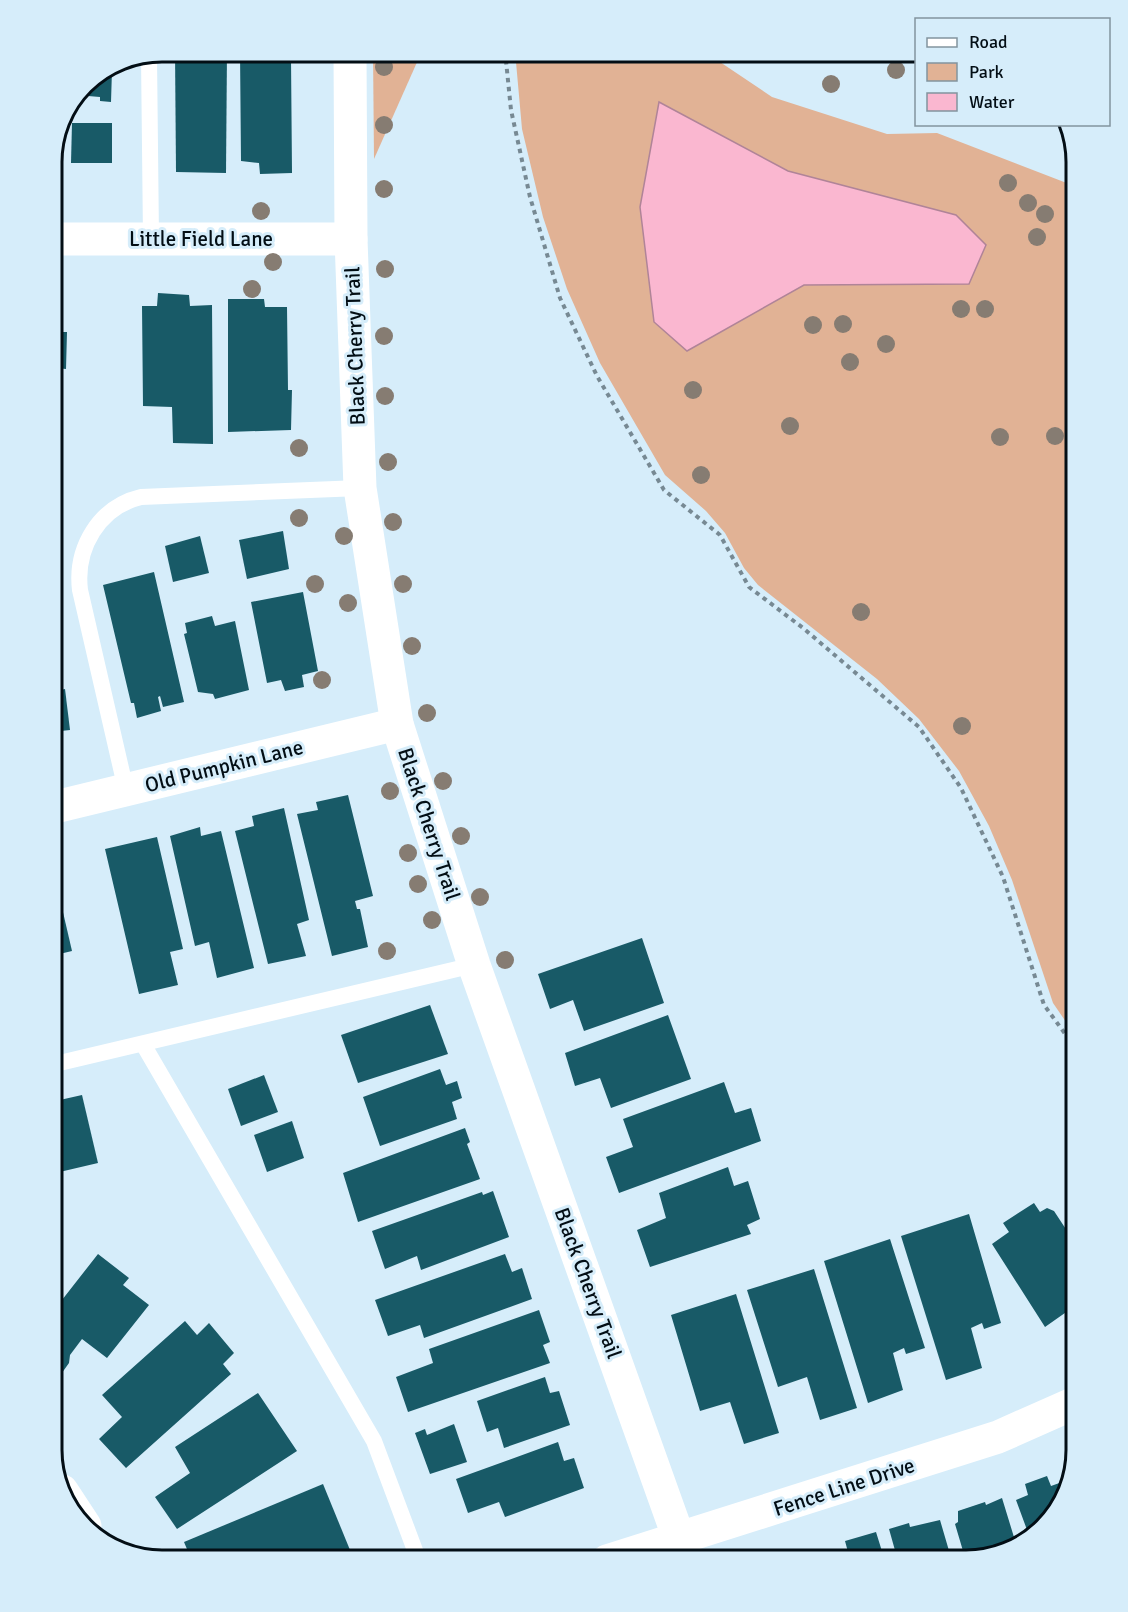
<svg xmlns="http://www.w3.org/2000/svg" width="1128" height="1612" font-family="Signika,sans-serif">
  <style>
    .green { fill: #e1b295 }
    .water { fill: #fab7d0; stroke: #b08498; stroke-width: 1.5 }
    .building { fill: #185a67 }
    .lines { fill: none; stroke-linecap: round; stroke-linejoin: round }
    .path { stroke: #778993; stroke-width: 4; stroke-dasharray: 4.5 4.5; stroke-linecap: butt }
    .lane { stroke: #fff; stroke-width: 16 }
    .street { stroke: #fff; stroke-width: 33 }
    .tree { fill: #867c72 }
    .labels { text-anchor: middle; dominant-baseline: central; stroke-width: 6; stroke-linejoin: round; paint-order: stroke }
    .street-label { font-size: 21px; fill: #030e15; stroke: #d6edfa }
    .rim { fill: none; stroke: #030e15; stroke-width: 3 }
  </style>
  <rect width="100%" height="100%" fill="#d6edfa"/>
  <g class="green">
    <path d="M 373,51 L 422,51 L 374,159 Z"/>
    <path d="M 515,51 L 697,51 L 717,60 L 772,97 L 887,134 L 937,133 L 1077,187 L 1077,1038 L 1053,1003 L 1012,880 L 989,826 L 959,771 L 919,719 L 877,679 L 758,585 L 744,568 L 725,533 L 706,511 L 665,475 L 600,363 L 567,289 L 543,217 L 522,129 Z"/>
  </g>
  <path class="water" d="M 659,102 L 788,171 L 956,215 L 986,245 L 969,284 L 804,285 L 687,351 L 654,322 L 640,207 Z"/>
  <g class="building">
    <path d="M 175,51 L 227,51 L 226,173 L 176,172 Z"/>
    <path d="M 240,51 L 287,51 L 287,58 L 291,58 L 292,173 L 260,174 L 259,163 L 241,161 Z"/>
    <path d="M 112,70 L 111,102 L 100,101 L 100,97 L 76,95 L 89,79 Z"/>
    <path d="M 72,123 L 112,123 L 112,163 L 71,163 Z"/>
    <path d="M 158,293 L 189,295 L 190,306 L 212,305 L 213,444 L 173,443 L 172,407 L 143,406 L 142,306 L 157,306 Z"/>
    <path d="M 228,299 L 264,299 L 265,307 L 287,307 L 288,390 L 292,390 L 291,430 L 228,432 Z"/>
    <path d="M 51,323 L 56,323 L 56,332 L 67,332 L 66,369 L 56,368 L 54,387 L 51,387 Z"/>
    <path d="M 283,531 L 289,569 L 247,579 L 239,540 Z"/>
    <path d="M 200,536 L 209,573 L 173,582 L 165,546 Z"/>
    <path d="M 154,572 L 184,702 L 163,707 L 160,696 L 158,697 L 161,711 L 137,718 L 134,703 L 131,703 L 103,585 Z"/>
    <path d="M 303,592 L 318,671 L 302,675 L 304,687 L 285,691 L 281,680 L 267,683 L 251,602 Z"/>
    <path d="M 212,616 L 215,626 L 235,621 L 249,690 L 215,699 L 213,694 L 198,692 L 184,634 L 187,633 L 185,623 Z"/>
    <path d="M 65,689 L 70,730 L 51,732 L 51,692 Z"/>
    <path d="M 348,795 L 373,896 L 355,901 L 357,909 L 360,909 L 368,947 L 332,956 L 297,814 L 318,810 L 316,802 Z"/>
    <path d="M 284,808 L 309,920 L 297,924 L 306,956 L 268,964 L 235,831 L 254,826 L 252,816 Z"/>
    <path d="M 200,827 L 201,836 L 221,831 L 254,968 L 217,978 L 209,942 L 195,946 L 170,836 Z"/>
    <path d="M 157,837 L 183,949 L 170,952 L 178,985 L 139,994 L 105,849 Z"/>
    <path d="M 53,869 L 72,951 L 51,956 L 51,870 Z"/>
    <path d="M 642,938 L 664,1003 L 584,1031 L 573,1000 L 550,1009 L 538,974 Z"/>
    <path d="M 430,1005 L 448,1054 L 358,1083 L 341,1035 Z"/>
    <path d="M 668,1015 L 691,1079 L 611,1108 L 600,1078 L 575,1086 L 565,1053 Z"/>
    <path d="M 440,1069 L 446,1085 L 457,1081 L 462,1098 L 452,1102 L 457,1119 L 380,1146 L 363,1097 Z"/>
    <path d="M 264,1075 L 278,1112 L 241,1126 L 228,1089 Z"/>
    <path d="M 724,1082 L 735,1113 L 751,1108 L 761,1141 L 619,1193 L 606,1157 L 633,1147 L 623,1119 Z"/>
    <path d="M 82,1095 L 98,1163 L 51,1174 L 51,1102 Z"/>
    <path d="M 292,1121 L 304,1158 L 267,1172 L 254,1135 Z"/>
    <path d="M 465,1128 L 470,1142 L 467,1144 L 480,1179 L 358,1222 L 343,1173 Z"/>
    <path d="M 728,1167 L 734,1186 L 748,1181 L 760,1219 L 747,1225 L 751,1234 L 650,1267 L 637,1230 L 666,1218 L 659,1193 Z"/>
    <path d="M 493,1191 L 509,1237 L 421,1270 L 417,1256 L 385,1269 L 372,1231 L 482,1192 L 483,1195 Z"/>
    <path d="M 1034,1203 L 1040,1212 L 1047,1208 L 1054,1211 L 1077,1246 L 1077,1283 L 1072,1280 L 1077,1288 L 1077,1317 L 1072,1308 L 1045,1327 L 992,1244 L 1009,1232 L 1003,1223 Z"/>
    <path d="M 969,1214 L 1001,1323 L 984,1329 L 982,1323 L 971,1328 L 982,1368 L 946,1380 L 901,1236 Z"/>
    <path d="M 890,1239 L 925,1348 L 906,1354 L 904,1348 L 893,1353 L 903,1390 L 868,1403 L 824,1261 Z"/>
    <path d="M 98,1254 L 129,1278 L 123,1285 L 149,1305 L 107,1358 L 82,1339 L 70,1355 L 69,1363 L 59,1377 L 51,1379 L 51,1314 Z"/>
    <path d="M 505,1254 L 512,1272 L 522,1268 L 532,1299 L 424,1338 L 420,1325 L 388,1336 L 375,1300 Z"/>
    <path d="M 814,1269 L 857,1408 L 820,1420 L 807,1377 L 778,1387 L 747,1290 Z"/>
    <path d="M 736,1294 L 779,1433 L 744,1444 L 730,1402 L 700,1411 L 671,1315 Z"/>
    <path d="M 539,1310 L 550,1342 L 543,1345 L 550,1363 L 408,1412 L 396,1377 L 433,1363 L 429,1349 Z"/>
    <path d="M 185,1321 L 197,1335 L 209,1323 L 234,1353 L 223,1364 L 231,1374 L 126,1468 L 99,1439 L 122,1417 L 102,1395 Z"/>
    <path d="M 545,1377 L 550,1393 L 559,1391 L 570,1425 L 504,1448 L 498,1428 L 487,1432 L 477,1401 Z"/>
    <path d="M 258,1393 L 297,1451 L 177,1529 L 155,1497 L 190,1473 L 175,1447 Z"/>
    <path d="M 454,1424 L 467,1462 L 430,1474 L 415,1433 L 425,1429 L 427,1435 Z"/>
    <path d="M 558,1442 L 564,1461 L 574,1458 L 584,1488 L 505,1517 L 499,1502 L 468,1513 L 456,1479 Z"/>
    <path d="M 1047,1476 L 1051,1486 L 1065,1481 L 1067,1486 L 1062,1506 L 1030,1538 L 1016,1500 L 1028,1495 L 1025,1484 Z"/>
    <path d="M 323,1484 L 350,1550 L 324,1561 L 192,1561 L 184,1542 Z"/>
    <path d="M 1002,1498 L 1017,1547 L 966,1561 L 955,1524 L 958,1522 L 958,1511 L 985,1502 L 986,1505 Z"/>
    <path d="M 940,1520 L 952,1561 L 898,1561 L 889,1529 L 909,1523 L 910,1527 Z"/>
    <path d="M 876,1532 L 885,1561 L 825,1561 L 848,1552 L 845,1541 Z"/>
    <path d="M 800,1556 L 802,1561 L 784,1561 L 784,1560 Z"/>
  </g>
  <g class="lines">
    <path class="path" d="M 505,51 L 511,110 L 530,197 L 560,298 L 597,376 L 664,490 L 720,535 L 749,587 L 803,628 L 919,727 L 961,788 L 1003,877 L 1044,1005 L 1077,1050"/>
    <g class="lane">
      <path d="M 149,56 L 151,239"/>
      <path d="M 126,790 L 80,590 C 75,548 99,507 141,497 L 360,488"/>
      <path d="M 143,1044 L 374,1441 L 419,1561"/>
      <path d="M 51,1065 L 474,965"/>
    </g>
    <g class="street">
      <path d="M 350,51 L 351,239 L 360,488 L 397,724 L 474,965 L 687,1561"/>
      <path d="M 51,239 L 351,239"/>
      <path d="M 51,808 L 397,724"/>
      <path d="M 62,1491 L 85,1526"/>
      <path d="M 607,1561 L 998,1437 L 1077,1402"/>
    </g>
  </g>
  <g class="tree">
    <circle cx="384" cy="67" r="9"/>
    <circle cx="896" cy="70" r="9"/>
    <circle cx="831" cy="84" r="9"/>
    <circle cx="384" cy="125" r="9"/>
    <circle cx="1008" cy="183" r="9"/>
    <circle cx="384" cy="189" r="9"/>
    <circle cx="1028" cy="203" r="9"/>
    <circle cx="261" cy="211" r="9"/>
    <circle cx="1045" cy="214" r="9"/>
    <circle cx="1037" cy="237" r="9"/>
    <circle cx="273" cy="262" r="9"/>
    <circle cx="385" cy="269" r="9"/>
    <circle cx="252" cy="289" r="9"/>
    <circle cx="961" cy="309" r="9"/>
    <circle cx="985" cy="309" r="9"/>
    <circle cx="843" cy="324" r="9"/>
    <circle cx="813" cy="325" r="9"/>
    <circle cx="384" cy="336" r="9"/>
    <circle cx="886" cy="344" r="9"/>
    <circle cx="850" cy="362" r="9"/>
    <circle cx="693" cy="390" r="9"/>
    <circle cx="385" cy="396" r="9"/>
    <circle cx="790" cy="426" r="9"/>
    <circle cx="1055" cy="436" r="9"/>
    <circle cx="1000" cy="437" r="9"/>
    <circle cx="299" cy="448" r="9"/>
    <circle cx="388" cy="462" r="9"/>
    <circle cx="701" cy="475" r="9"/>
    <circle cx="299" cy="518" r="9"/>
    <circle cx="393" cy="522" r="9"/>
    <circle cx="344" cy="536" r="9"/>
    <circle cx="315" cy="584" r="9"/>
    <circle cx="403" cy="584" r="9"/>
    <circle cx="348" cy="603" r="9"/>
    <circle cx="861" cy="612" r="9"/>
    <circle cx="412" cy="646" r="9"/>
    <circle cx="322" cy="680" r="9"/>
    <circle cx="427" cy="713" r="9"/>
    <circle cx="962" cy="726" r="9"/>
    <circle cx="443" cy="781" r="9"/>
    <circle cx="390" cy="791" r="9"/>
    <circle cx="461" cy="836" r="9"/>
    <circle cx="408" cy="853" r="9"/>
    <circle cx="418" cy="884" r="9"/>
    <circle cx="480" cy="897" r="9"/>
    <circle cx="432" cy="920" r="9"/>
    <circle cx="387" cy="951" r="9"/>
    <circle cx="505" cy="960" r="9"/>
  </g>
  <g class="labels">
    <g class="street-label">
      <text x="201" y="239">Little Field Lane</text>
      <text transform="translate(355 346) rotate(-92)">Black Cherry Trail</text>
      <text transform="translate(224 766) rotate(-14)">Old Pumpkin Lane</text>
      <text transform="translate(429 824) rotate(72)">Black Cherry Trail</text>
      <text transform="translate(588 1283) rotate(70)">Black Cherry Trail</text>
      <text transform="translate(844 1487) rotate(-18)">Fence Line Drive</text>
    </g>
  </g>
  <path d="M0 0H1128V1612H0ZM162 62H966A100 100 0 0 1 1066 162V1450A100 100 0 0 1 966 1550H162A100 100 0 0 1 62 1450V162A100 100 0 0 1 162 62Z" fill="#d6edfa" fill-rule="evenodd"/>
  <path class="rim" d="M162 62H966A100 100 0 0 1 1066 162V1450A100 100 0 0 1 966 1550H162A100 100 0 0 1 62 1450V162A100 100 0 0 1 162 62Z"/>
  <rect x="915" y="18" width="195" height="108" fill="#d6edfa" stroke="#82949e" stroke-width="1.5"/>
  <rect x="927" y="38" width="30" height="9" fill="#ffffff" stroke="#82949e" stroke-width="1.5"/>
  <text x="969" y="48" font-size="18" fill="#030e15">Road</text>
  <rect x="927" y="63" width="30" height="18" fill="#e1b295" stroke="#82949e" stroke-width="1.5"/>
  <text x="969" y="78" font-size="18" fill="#030e15">Park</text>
  <rect x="927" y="93" width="30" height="18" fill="#fab7d0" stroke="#82949e" stroke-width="1.5"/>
  <text x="969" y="108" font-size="18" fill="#030e15">Water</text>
</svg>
